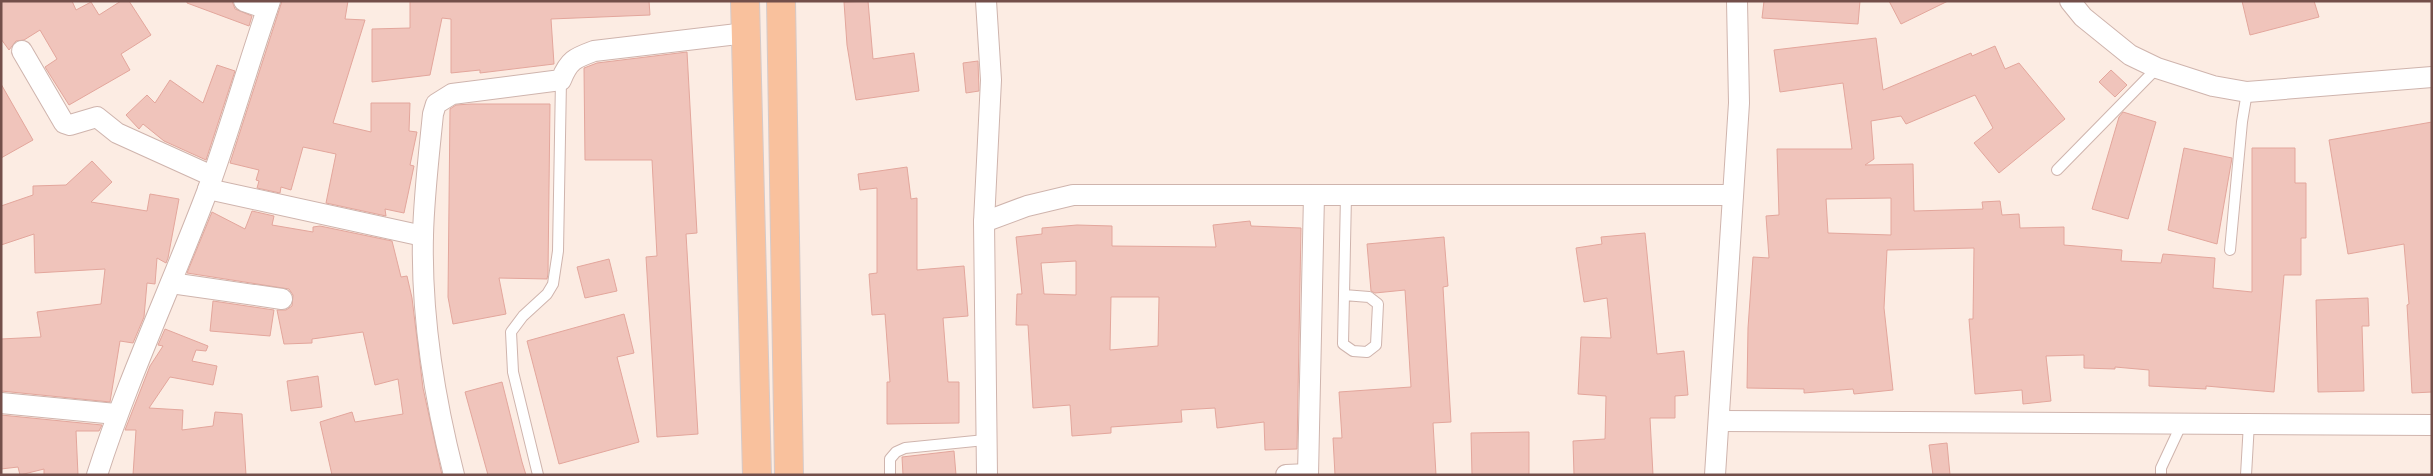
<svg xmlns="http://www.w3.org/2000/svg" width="2433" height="476" font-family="'Nunito Sans',sans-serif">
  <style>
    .building { fill: #f0c4bb; stroke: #e3a69c; fill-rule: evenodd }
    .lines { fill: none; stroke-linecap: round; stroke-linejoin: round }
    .service-casing { stroke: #cfb4ad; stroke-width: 12 }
    .minor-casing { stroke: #cfb4ad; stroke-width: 22 }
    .primary-casing { stroke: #d5cac9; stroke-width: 30 }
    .service { stroke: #fff; stroke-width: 10 }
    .minor { stroke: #fff; stroke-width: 20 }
    .primary { stroke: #f9c19d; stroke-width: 28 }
  </style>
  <rect width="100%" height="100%" fill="#fcece3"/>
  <g class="building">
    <path d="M 1,1 L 72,1 L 76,10 L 91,2 L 99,15 L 121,1 L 129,1 L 151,35 L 121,54 L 130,70 L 69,105 L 45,67 L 57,59 L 40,30 L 24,40 L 16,41 L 9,50 L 1,39 Z"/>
    <path d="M 187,1 L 232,1 L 235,9 L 252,16 L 249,26 L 187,3 Z"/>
    <path d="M 282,1 L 348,1 L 345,19 L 365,20 L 333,123 L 371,132 L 371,103 L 410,103 L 409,131 L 417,132 L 410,165 L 414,166 L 404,213 L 385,209 L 386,216 L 326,203 L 336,154 L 303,147 L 291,190 L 281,187 L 280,193 L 257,188 L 259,181 L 256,180 L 259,170 L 230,163 Z"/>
    <path d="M 410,1 L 649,1 L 650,15 L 551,19 L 554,64 L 480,73 L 480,70 L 451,73 L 451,19 L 442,18 L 430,75 L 372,82 L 372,29 L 410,28 Z"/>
    <path d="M 868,1 L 873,59 L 914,53 L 919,91 L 856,100 L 847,45 L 844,2 Z"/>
    <path d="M 1764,1 L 1860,1 L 1858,24 L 1762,18 Z"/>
    <path d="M 1889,1 L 1948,1 L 1901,24 Z"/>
    <path d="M 2242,1 L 2314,1 L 2319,17 L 2250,35 Z"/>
    <path d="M 1876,38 L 1883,90 L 1971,53 L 1972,56 L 1995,46 L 2005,69 L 2019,63 L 2065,119 L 1999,173 L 1974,143 L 1993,128 L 1975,95 L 1906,124 L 1901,116 L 1871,121 L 1874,159 L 1865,165 L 1913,164 L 1914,211 L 1983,209 L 1982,202 L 2000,201 L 2002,215 L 2019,214 L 2020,228 L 2064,227 L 2064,245 L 2122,250 L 2121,261 L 2161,263 L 2163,254 L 2215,258 L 2213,288 L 2252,292 L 2252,148 L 2295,148 L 2295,183 L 2306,183 L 2306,238 L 2301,238 L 2301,275 L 2284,275 L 2274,392 L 2206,386 L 2206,389 L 2149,386 L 2149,370 L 2115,367 L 2115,369 L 2084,368 L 2084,355 L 2046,356 L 2051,401 L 2023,404 L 2022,390 L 1975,394 L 1969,319 L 1973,319 L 1974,248 L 1887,250 L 1884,308 L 1893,390 L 1854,394 L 1853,389 L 1804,393 L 1804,389 L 1747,388 L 1748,328 L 1753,257 L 1769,258 L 1766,216 L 1779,215 L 1777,149 L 1852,149 L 1843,83 L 1780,92 L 1774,50 ZM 1891,198 L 1891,235 L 1828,233 L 1826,199 Z"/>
    <path d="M 687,52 L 697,233 L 686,234 L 698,434 L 657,437 L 646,257 L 657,256 L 652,160 L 585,160 L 584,68 L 597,63 Z"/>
    <path d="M 978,61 L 979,91 L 966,93 L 963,63 Z"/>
    <path d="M 217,65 L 235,71 L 206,160 L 164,141 L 143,124 L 139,129 L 126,115 L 147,95 L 155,103 L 170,80 L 203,103 Z"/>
    <path d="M 2111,70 L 2127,85 L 2115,97 L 2099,82 Z"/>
    <path d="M 1,84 L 33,140 L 1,158 Z"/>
    <path d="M 471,104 L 550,104 L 548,274 L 547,279 L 499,278 L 506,314 L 453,324 L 448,297 L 450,109 L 456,105 Z"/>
    <path d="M 2123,112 L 2156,122 L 2128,219 L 2092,209 L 2119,117 Z"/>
    <path d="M 2432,122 L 2432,392 L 2412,393 L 2407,305 L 2409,304 L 2404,244 L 2348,254 L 2329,140 Z"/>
    <path d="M 2184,148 L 2232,158 L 2217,244 L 2168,230 Z"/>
    <path d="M 92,161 L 112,182 L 91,202 L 147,211 L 150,194 L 179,199 L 168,258 L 166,263 L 157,258 L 155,284 L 147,283 L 144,317 L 133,343 L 120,341 L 110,402 L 1,391 L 1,339 L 41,337 L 37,312 L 101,304 L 105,269 L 35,273 L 34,234 L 1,245 L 1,206 L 33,195 L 33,186 L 66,185 Z"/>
    <path d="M 907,167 L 911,199 L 917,198 L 917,270 L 964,266 L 968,316 L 943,318 L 948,382 L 959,382 L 959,423 L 887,424 L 887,382 L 890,382 L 885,314 L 872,315 L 869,274 L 877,273 L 877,188 L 860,190 L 858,174 Z"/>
    <path d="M 252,211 L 274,216 L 272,225 L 313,232 L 313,227 L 320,226 L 392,241 L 401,277 L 407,276 L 412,298 L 423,388 L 442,475 L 332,475 L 320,422 L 352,412 L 355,422 L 403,414 L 398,379 L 375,385 L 363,332 L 312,339 L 312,343 L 284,344 L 277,310 L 286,310 L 292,306 L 293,295 L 289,289 L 187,273 L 212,212 L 245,229 Z"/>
    <path d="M 1250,221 L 1251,226 L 1301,228 L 1297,449 L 1265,450 L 1264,422 L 1217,428 L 1215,408 L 1181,410 L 1182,422 L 1111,427 L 1111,433 L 1072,436 L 1070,405 L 1033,408 L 1028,325 L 1016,325 L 1017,294 L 1022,294 L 1016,237 L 1042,234 L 1042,228 L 1077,225 L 1112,226 L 1112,246 L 1216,247 L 1213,225 ZM 1076,261 L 1076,295 L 1044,294 L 1041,263 ZM 1111,297 L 1159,297 L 1158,346 L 1110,350 Z"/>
    <path d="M 1645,233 L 1657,354 L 1684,351 L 1688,395 L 1675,396 L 1675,418 L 1650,418 L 1653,475 L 1574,475 L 1573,441 L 1605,439 L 1606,396 L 1578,394 L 1581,337 L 1611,338 L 1607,298 L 1584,302 L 1576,248 L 1602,244 L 1601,237 Z"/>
    <path d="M 1444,237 L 1448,286 L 1443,287 L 1451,422 L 1433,423 L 1436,475 L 1335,475 L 1333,438 L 1342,438 L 1339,392 L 1411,387 L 1405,290 L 1375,293 L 1371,291 L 1367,244 Z"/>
    <path d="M 609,259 L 617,291 L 585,298 L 577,267 Z"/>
    <path d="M 2368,298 L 2369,326 L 2362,326 L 2364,391 L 2318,392 L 2316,300 Z"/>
    <path d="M 213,301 L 274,310 L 270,336 L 210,331 Z"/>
    <path d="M 624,314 L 634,353 L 617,357 L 639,442 L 559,464 L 527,341 Z"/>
    <path d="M 165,329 L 208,346 L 206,351 L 196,350 L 192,361 L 217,366 L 213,385 L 170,377 L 149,408 L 183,410 L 182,430 L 213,426 L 215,412 L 242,414 L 246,475 L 133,475 L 136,430 L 125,430 L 150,366 L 163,346 L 158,345 Z"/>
    <path d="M 318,376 L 322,407 L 291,411 L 287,381 Z"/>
    <path d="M 502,382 L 522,462 L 526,475 L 488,475 L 465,392 Z"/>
    <path d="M 1,415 L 102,425 L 99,431 L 76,431 L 78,475 L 44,475 L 44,469 L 20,475 L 18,467 L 1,469 Z"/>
    <path d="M 1529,432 L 1529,475 L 1472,475 L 1471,433 Z"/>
    <path d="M 1947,443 L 1950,475 L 1933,475 L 1929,445 Z"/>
    <path d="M 954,451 L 956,475 L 903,475 L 902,457 Z"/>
  </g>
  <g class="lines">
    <g class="service-casing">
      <g id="service">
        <path d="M 2057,170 L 2157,68"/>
        <path d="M 2230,250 L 2242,122 L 2247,92"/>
        <path d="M 1344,295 L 1369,297 L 1378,304 L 1376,345 L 1367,352 L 1353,351 L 1343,344 L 1346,195"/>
        <path d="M 538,475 L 513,372 L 511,332 L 523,316 L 547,294 L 553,284 L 558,251 L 561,80"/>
        <path d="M 890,475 L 890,459 L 896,452 L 905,448 L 985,440"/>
        <path d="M 2161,475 L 2161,468 L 2182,423"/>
        <path d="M 2246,475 L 2249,423"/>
      </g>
    </g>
    <g class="minor-casing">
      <g id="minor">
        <path d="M 244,1 L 267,9"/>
        <path d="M 986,1 L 991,80 L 984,222 L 987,475"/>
        <path d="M 2070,1 L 2083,17 L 2130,55 L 2157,68 L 2213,86 L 2247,92 L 2432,77"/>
        <path d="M 22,51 L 64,123 L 70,125 L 97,117 L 117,133 L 212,176"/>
        <path d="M 208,189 L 423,236"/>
        <path d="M 984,222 L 1027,206 L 1073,195 L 1733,195"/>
        <path d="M 171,283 L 282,299"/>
        <path d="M 1,403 L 116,414"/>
        <path d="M 1719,421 L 2432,425"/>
        <path d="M 97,475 C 128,378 171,287 207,192 C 230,130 248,64 270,1"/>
        <path d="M 454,475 C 434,397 421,316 423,235 C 424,195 429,154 433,114 L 436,104 L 452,94 L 561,80 C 569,60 575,58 594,51 L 746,33"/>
        <path d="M 1286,475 L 1308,474"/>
        <path d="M 1308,475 L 1314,195"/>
        <path d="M 1715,475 L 1739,103 L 1737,1"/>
      </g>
    </g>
    <g class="primary-casing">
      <g id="primary">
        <path d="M 745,1 L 757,475"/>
        <path d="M 781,1 L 789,475"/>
      </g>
    </g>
    <use href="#service" class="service"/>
    <use href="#minor" class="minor"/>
    <use href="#primary" class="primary"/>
  </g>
  <rect width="2433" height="476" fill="none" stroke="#734f4a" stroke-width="5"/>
</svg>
